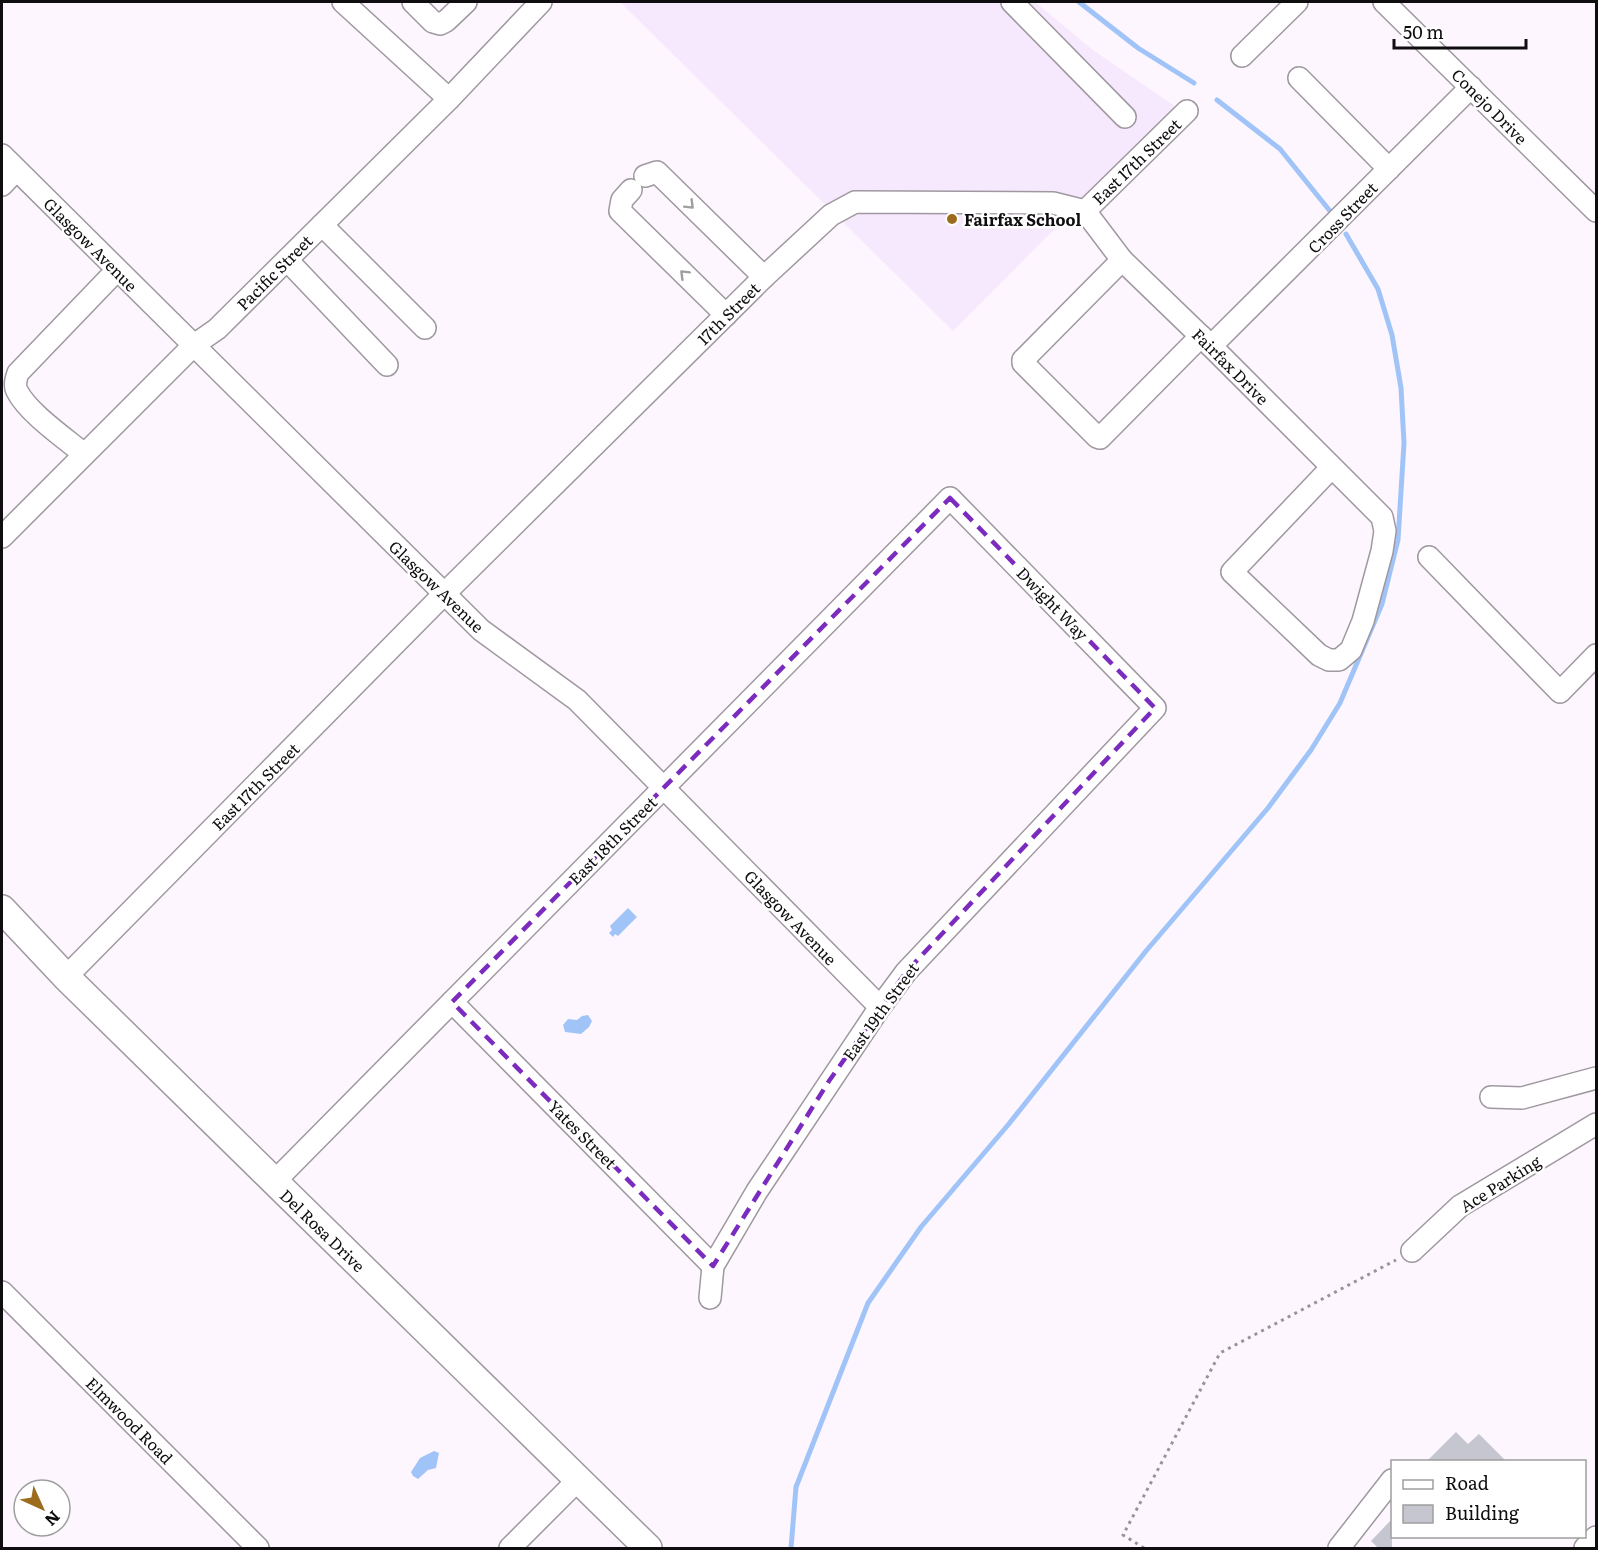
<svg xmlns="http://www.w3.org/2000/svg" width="1598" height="1550" font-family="Literata,serif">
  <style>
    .education { fill: #f6e9fd }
    .water { fill: #a1c4f8 }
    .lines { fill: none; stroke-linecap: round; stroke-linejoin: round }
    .stream { stroke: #a1c4f8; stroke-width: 5 }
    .building { fill: #c6c6d0 }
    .minor-casing { stroke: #a098a0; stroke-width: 24 }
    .major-casing { stroke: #a098a0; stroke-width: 30 }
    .path { stroke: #999399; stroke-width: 3; stroke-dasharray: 3 4.5; stroke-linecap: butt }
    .minor { stroke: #fff; stroke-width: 21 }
    .major { stroke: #fff; stroke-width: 27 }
    .oneway { stroke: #9f9e9f }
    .marked { fill: none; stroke: #7b2cbf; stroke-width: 4.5; stroke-dasharray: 12 8; stroke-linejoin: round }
    .poi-dot { fill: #9b6c1d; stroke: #fff; stroke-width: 2 }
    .labels { text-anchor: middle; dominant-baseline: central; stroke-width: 5; stroke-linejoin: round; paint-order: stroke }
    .street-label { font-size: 16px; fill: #0f0d0f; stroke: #fff }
    .poi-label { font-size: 16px; font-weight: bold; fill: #0f0d0f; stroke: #fff; text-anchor: start }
  </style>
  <rect width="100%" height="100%" fill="#fef6fe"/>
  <path class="education" d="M 620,2 L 1035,2 L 1093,50 L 1176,107 L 953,331 Z"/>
  <g class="water">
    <path d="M 628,908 L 637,917 L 618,936 L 615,934 L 613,937 L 609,933 L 612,930 L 610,926 Z"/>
    <path d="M 588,1015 L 592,1021 L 589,1027 L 581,1034 L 565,1032 L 563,1025 L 568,1019 L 577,1020 L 582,1016 Z"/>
    <path d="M 434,1451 L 439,1453 L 436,1468 L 428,1470 L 418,1479 L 413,1476 L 411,1472 L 420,1458 Z"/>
  </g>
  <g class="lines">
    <g class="stream">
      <path d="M 1079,2 L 1138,48 L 1194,83"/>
      <path d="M 1217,100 L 1280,149 L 1334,216"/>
      <path d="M 791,1548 L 796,1487 L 868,1303 L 921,1227 L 1008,1125 L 1146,951 L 1268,808 L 1311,750 L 1340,703 L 1382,604 L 1398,540 L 1404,443 L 1401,388 L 1392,335 L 1378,289 L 1346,234"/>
    </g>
  </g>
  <g class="building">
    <path d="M 1456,1432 L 1468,1444 L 1479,1434 L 1506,1461 L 1427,1461 Z"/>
    <path d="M 1392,1519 L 1392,1548 L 1378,1548 L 1371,1541 Z"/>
  </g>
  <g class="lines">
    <g class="minor-casing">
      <g id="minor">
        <path d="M 343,2 L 449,99"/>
        <path d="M 413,2 L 433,22 L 440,24 L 446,21 L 466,2"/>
        <path d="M 1012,2 L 1125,117"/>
        <path d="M 1384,2 L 1596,211"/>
        <path d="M 1242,56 L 1297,2"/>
        <path d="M 1299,78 L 1389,169"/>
        <path d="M 2,155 L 481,630 L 577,700 L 880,1007"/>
        <path d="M 645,176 L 657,172 L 764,277"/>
        <path d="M 2,185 L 16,170"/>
        <path d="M 631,190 L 622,200 L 620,211 L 726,315"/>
        <path d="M 1085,211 L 1122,260 L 1211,346 L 1382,517 L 1385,531 L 1382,551 L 1363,621 L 1351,650 L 1339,660 L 1329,660 L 1319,655 L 1232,572 L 1332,467"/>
        <path d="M 1085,211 L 1187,111"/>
        <path d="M 322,225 L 425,328"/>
        <path d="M 287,260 L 387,365"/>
        <path d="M 1122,260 L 1023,360 L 1023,363 L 1097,437 L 1100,438 L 1201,336"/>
        <path d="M 1211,346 L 1471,87"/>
        <path d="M 84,454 C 66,439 28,413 17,391 C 14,385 16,379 18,373 L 117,270"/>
        <path d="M 2,537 L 194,345 L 217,329 L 449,99 L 541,2"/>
        <path d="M 1429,557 L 1560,692 L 1596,655"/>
        <path d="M 66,977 L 444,594 L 764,277 L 831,215 L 855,202 L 1053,203 L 1085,211"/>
        <path d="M 452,1002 L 713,1266"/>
        <path d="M 1491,1097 L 1522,1098 L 1596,1078"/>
        <path d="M 274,1182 L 950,498 L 1155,708 L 906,972 L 880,1007 L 757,1191 L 713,1266 L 710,1298"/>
        <path d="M 1412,1251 L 1460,1206 L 1596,1124"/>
        <path d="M 2,1292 L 258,1548"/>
        <path d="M 510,1548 L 578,1480"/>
        <path d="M 1339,1548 L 1392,1480"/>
        <path d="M 1585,1548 L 1596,1537"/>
      </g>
    </g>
    <g class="major-casing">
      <path id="major" d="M 2,909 L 66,977 L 648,1548"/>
    </g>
    <path class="path" d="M 1144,1548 L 1123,1535 L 1220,1353 L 1396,1260"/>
    <use href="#minor" class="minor"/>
    <use href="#major" class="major"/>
  </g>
  <defs><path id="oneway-chevron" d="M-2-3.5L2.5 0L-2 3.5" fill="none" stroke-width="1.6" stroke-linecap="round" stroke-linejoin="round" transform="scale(1.5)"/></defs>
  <g class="oneway">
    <use href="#oneway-chevron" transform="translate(690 205) rotate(45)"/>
    <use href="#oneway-chevron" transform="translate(684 274) rotate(-135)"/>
  </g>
  <path class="marked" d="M 950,498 L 1155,708 L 906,972 L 829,1081 L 713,1266 L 452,1002 Z"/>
  <circle class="poi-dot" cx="952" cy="219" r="6"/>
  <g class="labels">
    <g class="street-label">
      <text transform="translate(1490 106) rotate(45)">Conejo Drive</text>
      <text transform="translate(1136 161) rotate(-44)">East 17th Street</text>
      <text transform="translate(1342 217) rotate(-46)">Cross Street</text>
      <text transform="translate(91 244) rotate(45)">Glasgow Avenue</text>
      <text transform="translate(274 272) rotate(-45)">Pacific Street</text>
      <text transform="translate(728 313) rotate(-45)">17th Street</text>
      <text transform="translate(1231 366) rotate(45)">Fairfax Drive</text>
      <text transform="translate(437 586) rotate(44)">Glasgow Avenue</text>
      <text transform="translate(1053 603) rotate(46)">Dwight Way</text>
      <text transform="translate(255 786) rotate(-45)">East 17th Street</text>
      <text transform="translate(612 840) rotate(-45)">East 18th Street</text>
      <text transform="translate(791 917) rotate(46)">Glasgow Avenue</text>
      <text transform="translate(880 1011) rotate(-54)">East 19th Street</text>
      <text transform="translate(583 1134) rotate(45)">Yates Street</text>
      <text transform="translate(1500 1183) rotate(-32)">Ace Parking</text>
      <text transform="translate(323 1230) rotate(44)">Del Rosa Drive</text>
      <text transform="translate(130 1420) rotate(45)">Elmwood Road</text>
    </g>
    <g class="poi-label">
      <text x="964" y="219">Fairfax School</text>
    </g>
  </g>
  <rect width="1598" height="1550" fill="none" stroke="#0f0d0f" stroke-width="6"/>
  <rect x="1391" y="1460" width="195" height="78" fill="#ffffff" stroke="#9f9e9f" stroke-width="1.5"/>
  <rect x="1403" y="1480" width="30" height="9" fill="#ffffff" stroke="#9f9e9f" stroke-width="1.5"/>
  <text x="1445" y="1490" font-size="18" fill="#0f0d0f">Road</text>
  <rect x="1403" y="1505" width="30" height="18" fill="#c6c6d0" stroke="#9f9e9f" stroke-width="1.5"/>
  <text x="1445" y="1520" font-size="18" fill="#0f0d0f">Building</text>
  <g transform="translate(42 1508) rotate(135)"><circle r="28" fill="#ffffff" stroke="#9f9e9f" stroke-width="1.5"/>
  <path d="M0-4.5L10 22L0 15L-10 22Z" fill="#9b6c1d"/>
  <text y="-9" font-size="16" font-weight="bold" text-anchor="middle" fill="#0f0d0f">N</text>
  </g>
  <path d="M1394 39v9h132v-9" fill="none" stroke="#0f0d0f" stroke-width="3"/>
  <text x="1403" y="39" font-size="18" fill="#0f0d0f" stroke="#ffffff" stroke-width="4.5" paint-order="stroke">50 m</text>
</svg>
